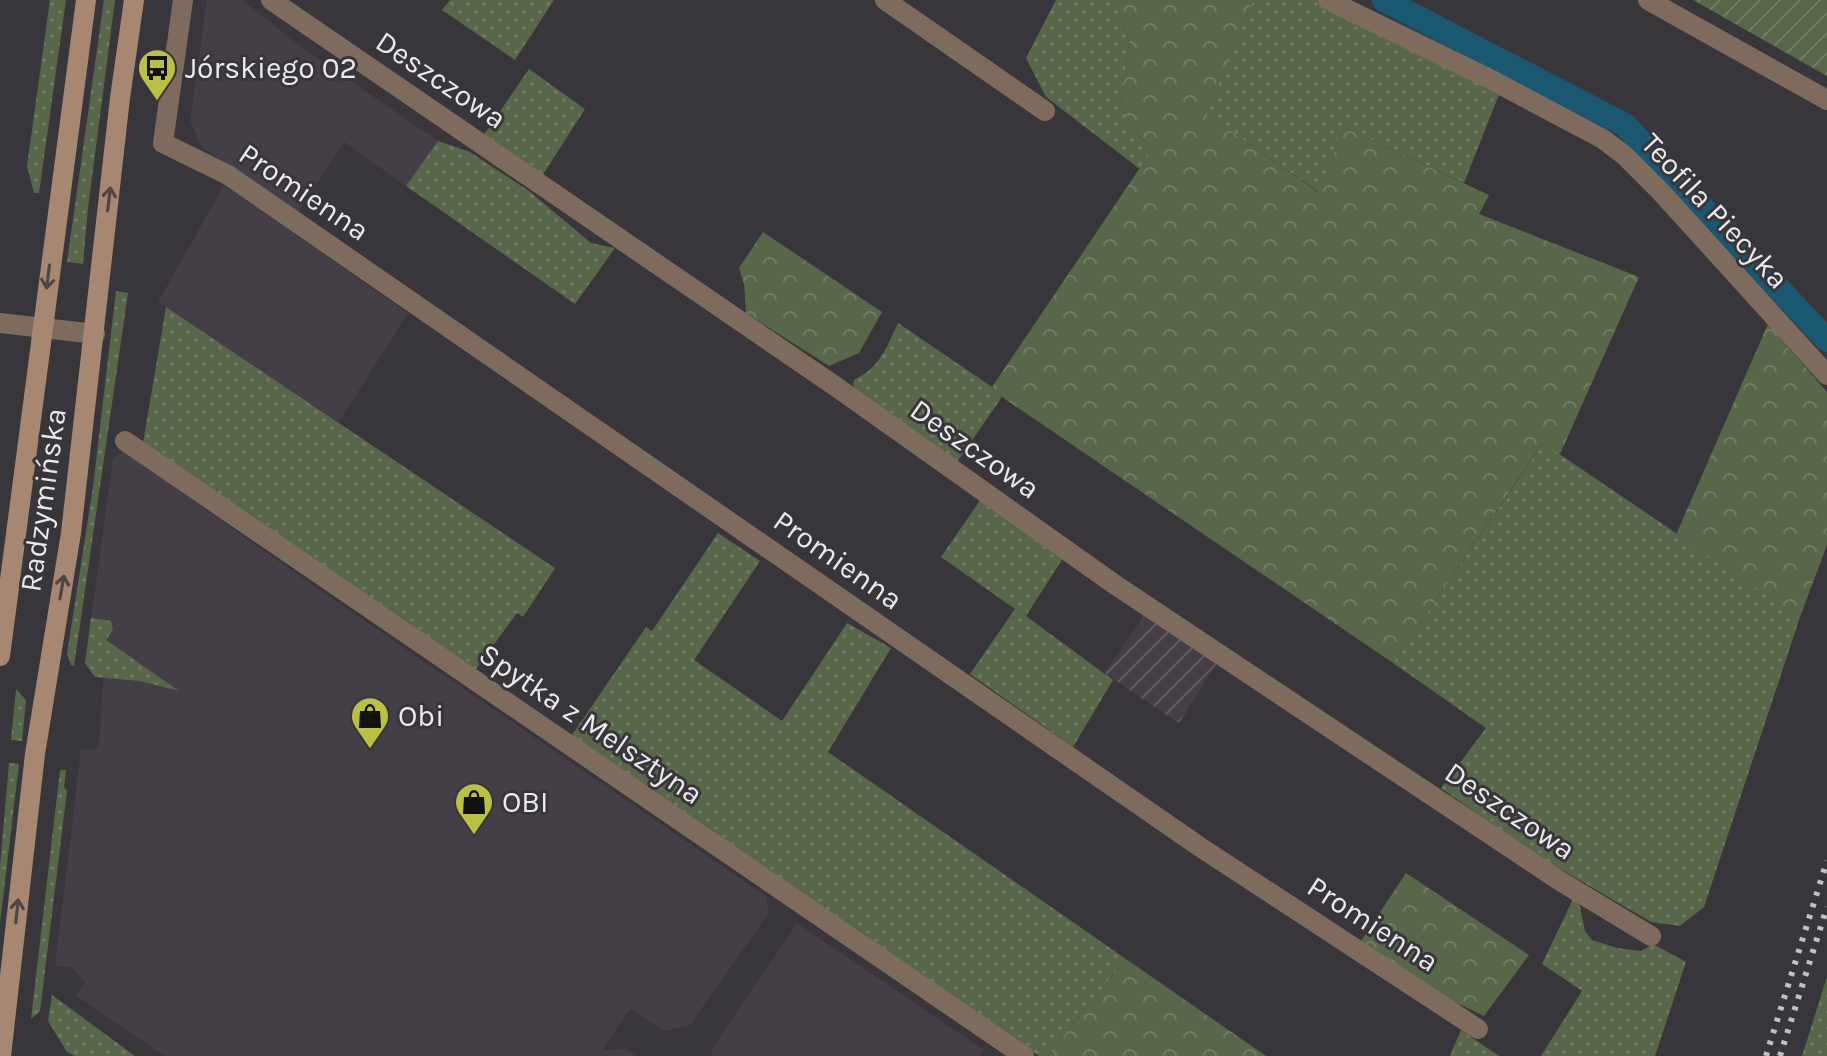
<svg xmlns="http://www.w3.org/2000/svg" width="1827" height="1056" font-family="Karla,sans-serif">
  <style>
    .built { fill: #443e46 }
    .industrial { fill: url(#industrial-furrows) }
    .grass { fill: url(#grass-dots) }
    .forest { fill: url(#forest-crowns) }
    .garden { fill: url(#garden-furrows) }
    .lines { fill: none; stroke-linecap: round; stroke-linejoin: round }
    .canal { stroke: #1a5771; stroke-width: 24 }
    .minor { stroke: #7f6b5d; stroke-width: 20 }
    .tertiary { stroke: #7f6b5d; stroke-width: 20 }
    .secondary { stroke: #a78771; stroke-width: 20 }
    .rail { stroke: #c2c0c2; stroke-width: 6; stroke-dasharray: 4 8; stroke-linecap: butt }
    .oneway { stroke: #4e4645 }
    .labels { text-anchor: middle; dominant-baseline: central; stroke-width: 6; stroke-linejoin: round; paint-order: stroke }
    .poi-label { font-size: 30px; fill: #ebe9eb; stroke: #38363a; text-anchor: start }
    .street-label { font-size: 30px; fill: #ebe9eb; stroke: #38363a }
  </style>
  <defs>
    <pattern id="industrial-furrows" width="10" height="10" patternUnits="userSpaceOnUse" patternTransform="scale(2)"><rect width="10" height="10" fill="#443e46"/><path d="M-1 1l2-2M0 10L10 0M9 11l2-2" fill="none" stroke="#5f5a61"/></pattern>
    <pattern id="grass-dots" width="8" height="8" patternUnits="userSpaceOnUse" patternTransform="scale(2)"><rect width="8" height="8" fill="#58674a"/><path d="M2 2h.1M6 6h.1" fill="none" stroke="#707d64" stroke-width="1.8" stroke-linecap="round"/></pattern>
    <pattern id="forest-crowns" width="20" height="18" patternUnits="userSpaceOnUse" patternTransform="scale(2)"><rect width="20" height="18" fill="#58674a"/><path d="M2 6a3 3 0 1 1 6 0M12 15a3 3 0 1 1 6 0" fill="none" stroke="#707d64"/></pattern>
    <pattern id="garden-furrows" width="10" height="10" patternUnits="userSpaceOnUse" patternTransform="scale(2)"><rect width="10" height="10" fill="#58674a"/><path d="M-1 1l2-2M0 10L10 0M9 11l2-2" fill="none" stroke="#707d64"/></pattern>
  </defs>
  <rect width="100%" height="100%" fill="#38363a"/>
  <g class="built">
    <path d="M 207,0 L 242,0 L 299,45 L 438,141 L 406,186 L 344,142 L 298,212 L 201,147 L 190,120 Z"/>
    <path d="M 224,185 L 408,313 L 339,422 L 158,302 Z"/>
    <path d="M 124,451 L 311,584 L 766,896 L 769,913 L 690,1025 L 665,1031 L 630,1009 L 602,1051 L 625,1048 L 636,1056 L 165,1056 L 76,996 L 85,982 L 73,968 L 55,966 L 81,749 L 97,750 L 100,734 L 103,678 L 95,677 L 85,663 L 113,458 Z"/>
    <path d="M 797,923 L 984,1050 L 979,1056 L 712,1056 L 711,1050 Z"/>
  </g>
  <path class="industrial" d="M 1144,616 L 1217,663 L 1179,723 L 1104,673 Z"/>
  <g class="grass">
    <path d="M 50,0 L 66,0 L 39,193 L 34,193 L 27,166 Z"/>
    <path d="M 104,0 L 115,0 L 88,208 L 83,264 L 67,262 Z"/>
    <path d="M 450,0 L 554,0 L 515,60 L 442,10 Z"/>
    <path d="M 1056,0 L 1122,0 L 1122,23 L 1129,43 L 1121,106 L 1132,126 L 1152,150 L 1141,170 L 1046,97 L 1026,58 Z"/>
    <path d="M 1253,0 L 1317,0 L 1385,37 L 1500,92 L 1464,183 L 1344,127 L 1319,192 L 1205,114 Z"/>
    <path d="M 529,69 L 585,109 L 542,176 L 483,136 Z"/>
    <path d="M 438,141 L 470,152 L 529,191 L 591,243 L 615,248 L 575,304 L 406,186 Z"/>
    <path d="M 116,291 L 128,293 L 74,666 L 71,665 L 67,654 L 93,487 Z"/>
    <path d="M 166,307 L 555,568 L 523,617 L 517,613 L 473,673 L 143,443 Z"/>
    <path d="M 898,323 L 992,387 L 1002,397 L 955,465 L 856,392 L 853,384 L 855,379 C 880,368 887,346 898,323 Z"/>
    <path d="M 1543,443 L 1800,617 L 1704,907 L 1680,926 L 1651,922 L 1528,850 L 1441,788 L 1486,728 L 1393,663 Z"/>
    <path d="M 981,499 L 1063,558 L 1026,616 L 1113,680 L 1073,747 L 970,674 L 1015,609 L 941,557 Z"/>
    <path d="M 718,533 L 760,561 L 694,660 L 782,721 L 847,623 L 891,648 L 828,752 L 1126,959 L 1047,1056 L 1039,1056 L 570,738 L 646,627 L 652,631 Z"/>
    <path d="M 91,618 L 111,621 L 113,630 L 106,640 L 179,691 L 140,681 L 95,677 L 85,663 Z"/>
    <path d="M 16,689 L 26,700 L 22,741 L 11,740 Z"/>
    <path d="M 9,763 L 19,764 L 0,923 L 0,866 Z"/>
    <path d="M 60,770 L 66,770 L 64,787 L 67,791 L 40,1011 L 31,1019 Z"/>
    <path d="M 1573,899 L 1579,902 L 1585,931 L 1592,940 L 1617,948 L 1641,951 L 1653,944 L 1686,962 L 1655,1056 L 1541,1056 L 1582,991 L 1542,964 Z"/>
    <path d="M 1827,977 L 1827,1056 L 1802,1056 Z"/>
    <path d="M 52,995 L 135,1056 L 75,1056 L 67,1052 L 48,1021 Z"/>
    <path d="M 1461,1030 L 1499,1056 L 1450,1056 Z"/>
  </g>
  <g class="forest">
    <path d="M 1122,0 L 1253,0 L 1206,114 L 1318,192 L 1344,127 L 1489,195 L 1479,214 L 1639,277 L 1560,454 L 1542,444 L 1393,663 L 1002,397 L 992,387 L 1152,150 L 1132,126 L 1121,106 L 1129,43 L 1122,23 Z"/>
    <path d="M 763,232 L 882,312 L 859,353 L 829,366 L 746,313 L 744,284 L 739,268 Z"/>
    <path d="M 1768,324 L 1827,392 L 1827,545 L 1800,617 L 1676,535 Z"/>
    <path d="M 1406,873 L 1529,955 L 1484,1016 L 1442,996 L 1361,941 Z"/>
    <path d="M 1126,959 L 1266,1056 L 1047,1056 Z"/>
  </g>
  <path class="garden" d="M 1693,0 L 1827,0 L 1827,76 Z"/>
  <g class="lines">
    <path class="canal" d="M 1384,0 L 1625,125 L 1827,340"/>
    <g class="minor">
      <path d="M 183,0 L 163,143 L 228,175 L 1200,847 L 1478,1029"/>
      <path d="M 271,0 L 835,386 L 1114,584 L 1560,881 L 1651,936"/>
      <path d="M 885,0 L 1045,111"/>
      <path d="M 1328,0 L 1490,79 L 1603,139 L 1624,155 L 1661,192 L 1827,375"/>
      <path d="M 1648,0 L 1827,100"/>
      <path d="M 125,441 L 1024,1056"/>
    </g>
    <path class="tertiary" d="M 0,323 L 95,334"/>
    <g class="secondary">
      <path d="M 0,656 L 86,0"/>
      <path d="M 1,1056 L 35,754 L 71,533 L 120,98 L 134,0"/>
    </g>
    <g class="rail">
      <path d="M 1766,1056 L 1827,861"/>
      <path d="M 1780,1056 L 1827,907"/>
    </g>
  </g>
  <defs><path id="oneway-shaft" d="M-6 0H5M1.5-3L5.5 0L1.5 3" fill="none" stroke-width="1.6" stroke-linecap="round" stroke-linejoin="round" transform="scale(2)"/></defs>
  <g class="oneway">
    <use href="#oneway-shaft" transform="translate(109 199) rotate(-83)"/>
    <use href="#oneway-shaft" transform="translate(48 277) rotate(97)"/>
    <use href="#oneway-shaft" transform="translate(62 587) rotate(-80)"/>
    <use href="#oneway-shaft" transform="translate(17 911) rotate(-84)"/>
  </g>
  <defs>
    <g id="bus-pin" transform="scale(2)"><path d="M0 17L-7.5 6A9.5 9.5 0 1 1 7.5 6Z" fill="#bac045" stroke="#38363a"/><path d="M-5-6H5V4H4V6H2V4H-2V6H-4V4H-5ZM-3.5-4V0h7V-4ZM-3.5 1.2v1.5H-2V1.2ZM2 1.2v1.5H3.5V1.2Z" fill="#111"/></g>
    <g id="shop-pin" transform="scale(2)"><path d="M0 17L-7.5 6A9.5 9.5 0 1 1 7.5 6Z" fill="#bac045" stroke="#38363a"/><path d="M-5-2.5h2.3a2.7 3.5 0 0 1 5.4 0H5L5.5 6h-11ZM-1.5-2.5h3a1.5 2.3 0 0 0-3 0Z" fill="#111"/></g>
  </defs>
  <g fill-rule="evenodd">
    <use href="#bus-pin" x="157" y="68"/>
    <use href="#shop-pin" x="370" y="716"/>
    <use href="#shop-pin" x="474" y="802"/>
  </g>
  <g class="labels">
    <g class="poi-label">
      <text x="185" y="68">Jórskiego 02</text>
      <text x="398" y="716">Obi</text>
      <text x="502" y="802">OBI</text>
    </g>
    <g class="street-label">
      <text transform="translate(441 80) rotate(34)">Deszczowa</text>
      <text transform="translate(304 192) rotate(34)">Promienna</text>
      <text transform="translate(1715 211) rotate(47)">Teofila Piecyka</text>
      <text transform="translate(975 449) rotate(35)">Deszczowa</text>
      <text transform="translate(43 500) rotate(-82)">Radzymińska</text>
      <text transform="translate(838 560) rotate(35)">Promienna</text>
      <text transform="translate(591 724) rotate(34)">Spytka z Melsztyna</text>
      <text transform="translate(1510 811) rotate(34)">Deszczowa</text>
      <text transform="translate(1373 924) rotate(33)">Promienna</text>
    </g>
  </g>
</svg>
